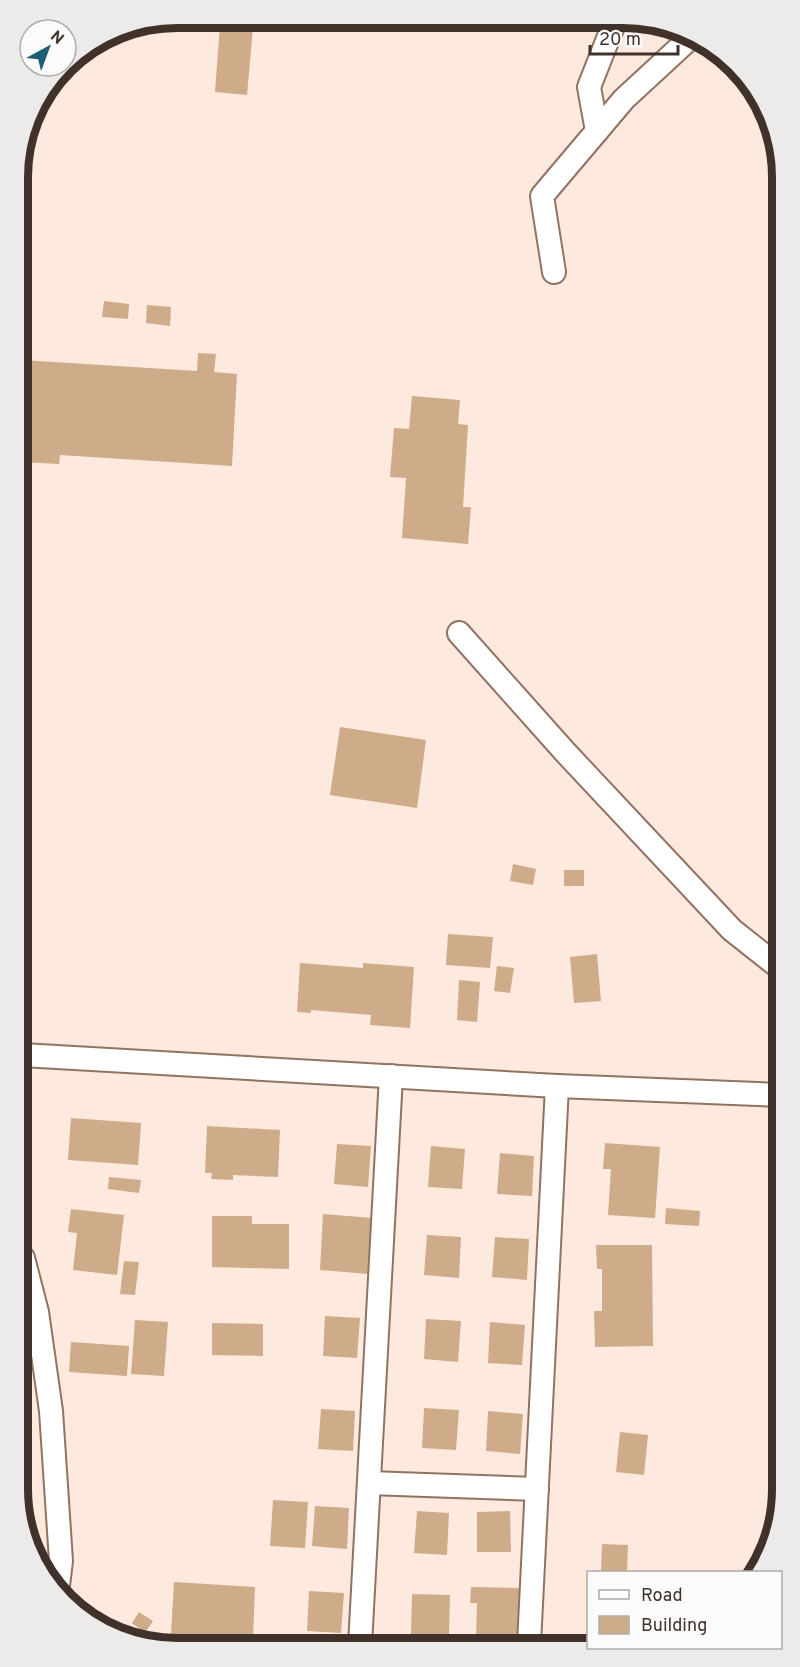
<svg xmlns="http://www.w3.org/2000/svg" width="800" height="1667" font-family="Overpass,sans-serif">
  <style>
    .building { fill: #cfac89 }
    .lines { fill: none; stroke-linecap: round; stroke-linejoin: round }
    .minor-casing { stroke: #917362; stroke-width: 26 }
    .minor { stroke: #fff; stroke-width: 22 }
    .rim { fill: none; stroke: #40322b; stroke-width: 8 }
  </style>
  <rect width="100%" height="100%" fill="#fee9de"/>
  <g class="building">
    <path d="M 220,25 L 253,28 L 247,95 L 215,92 Z"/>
    <path d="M 104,301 L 129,304 L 128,319 L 102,317 Z"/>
    <path d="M 147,305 L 171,307 L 170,326 L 146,323 Z"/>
    <path d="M 198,353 L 216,354 L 214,372 L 237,374 L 232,466 L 60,455 L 59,464 L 20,462 L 22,360 L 197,371 Z"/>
    <path d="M 412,396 L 460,400 L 458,424 L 468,425 L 463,507 L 471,507 L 468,544 L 402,538 L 406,478 L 390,477 L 394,428 L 409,429 Z"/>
    <path d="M 340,727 L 426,740 L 417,808 L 330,795 Z"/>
    <path d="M 513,864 L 536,869 L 533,885 L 510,881 Z"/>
    <rect x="564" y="870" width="20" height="16"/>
    <path d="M 448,934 L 493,937 L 490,968 L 446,965 Z"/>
    <path d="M 597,954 L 601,1001 L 574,1003 L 570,957 Z"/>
    <path d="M 300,963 L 363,968 L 363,963 L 414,967 L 410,1028 L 370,1025 L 371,1015 L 311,1010 L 311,1013 L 297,1012 Z"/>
    <path d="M 497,966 L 514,968 L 510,993 L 494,991 Z"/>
    <path d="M 459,980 L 480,982 L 477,1022 L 457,1020 Z"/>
    <path d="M 71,1118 L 141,1123 L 138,1165 L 68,1160 Z"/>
    <path d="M 207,1126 L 280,1130 L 278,1177 L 233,1175 L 233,1180 L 211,1179 L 212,1173 L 205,1173 Z"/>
    <path d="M 605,1143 L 660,1147 L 655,1218 L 608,1215 L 611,1169 L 603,1169 Z"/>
    <path d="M 337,1144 L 371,1146 L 368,1187 L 334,1184 Z"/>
    <path d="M 431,1146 L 465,1149 L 462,1189 L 428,1187 Z"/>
    <path d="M 500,1153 L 534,1156 L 532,1196 L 497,1194 Z"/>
    <path d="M 109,1177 L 141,1180 L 139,1193 L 108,1189 Z"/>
    <path d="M 666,1208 L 700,1211 L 699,1226 L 665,1224 Z"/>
    <path d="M 71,1209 L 124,1215 L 117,1275 L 73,1270 L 77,1233 L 68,1232 Z"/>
    <path d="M 323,1214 L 373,1218 L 369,1274 L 320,1270 Z"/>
    <path d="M 212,1216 L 252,1216 L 252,1224 L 289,1224 L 289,1269 L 212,1267 Z"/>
    <path d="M 427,1235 L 461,1237 L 459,1278 L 424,1275 Z"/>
    <path d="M 495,1237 L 529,1239 L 527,1280 L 492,1277 Z"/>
    <path d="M 596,1245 L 652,1245 L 653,1346 L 595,1347 L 594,1311 L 602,1311 L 602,1269 L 597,1269 Z"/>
    <path d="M 124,1261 L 139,1262 L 135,1295 L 120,1294 Z"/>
    <path d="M 325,1316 L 360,1318 L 357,1358 L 323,1356 Z"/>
    <path d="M 426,1319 L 461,1321 L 458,1362 L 424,1359 Z"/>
    <path d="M 135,1320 L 168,1322 L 164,1376 L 131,1374 Z"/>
    <path d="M 490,1322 L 525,1325 L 522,1365 L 488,1363 Z"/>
    <path d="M 212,1323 L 263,1324 L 263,1356 L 212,1355 Z"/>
    <path d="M 71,1342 L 129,1346 L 127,1376 L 69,1372 Z"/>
    <path d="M 424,1408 L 459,1410 L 456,1450 L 422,1448 Z"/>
    <path d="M 321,1409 L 355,1411 L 353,1451 L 318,1449 Z"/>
    <path d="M 488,1411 L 523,1414 L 520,1454 L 486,1451 Z"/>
    <path d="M 620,1432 L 648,1435 L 644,1475 L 616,1472 Z"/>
    <path d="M 273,1500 L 308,1502 L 305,1548 L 270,1546 Z"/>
    <path d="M 315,1506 L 349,1508 L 347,1549 L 312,1546 Z"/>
    <path d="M 417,1511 L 449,1513 L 447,1555 L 414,1553 Z"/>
    <path d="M 510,1511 L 511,1552 L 477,1552 L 477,1512 Z"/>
    <path d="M 602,1544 L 628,1545 L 627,1572 L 601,1572 Z"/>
    <path d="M 174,1582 L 255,1587 L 253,1638 L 171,1634 Z"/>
    <path d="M 471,1587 L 522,1588 L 521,1642 L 476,1641 L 477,1603 L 470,1603 Z"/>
    <path d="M 309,1591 L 344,1593 L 341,1633 L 307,1631 Z"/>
    <path d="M 412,1594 L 450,1595 L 449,1635 L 411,1634 Z"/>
    <path d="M 139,1612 L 153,1621 L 145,1633 L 132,1623 Z"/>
    <path d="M 187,1638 L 213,1640 L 212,1646 L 186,1646 Z"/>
  </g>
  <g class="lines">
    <g class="minor-casing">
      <g id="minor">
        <path d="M 597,131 L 589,87 L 615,21"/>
        <path d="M 554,272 L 542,196 L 624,99 L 689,39"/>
        <path d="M 459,633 L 566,753 L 732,930 L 780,968"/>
        <path d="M 22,1055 L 557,1086 L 780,1095"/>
        <path d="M 23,1258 L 37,1312 L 51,1411 L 61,1561 L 58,1586"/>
        <path d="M 369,1483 L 537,1489"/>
        <path d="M 529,1644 L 557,1086"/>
        <path d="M 360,1645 L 391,1076"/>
      </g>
    </g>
    <use href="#minor" class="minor"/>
  </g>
  <path d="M0 0H800V1667H0ZM177 28H623A149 149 0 0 1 772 177V1489A149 149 0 0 1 623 1638H177A149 149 0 0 1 28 1489V177A149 149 0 0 1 177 28Z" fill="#ecebea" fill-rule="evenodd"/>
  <path class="rim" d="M177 28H623A149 149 0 0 1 772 177V1489A149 149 0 0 1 623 1638H177A149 149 0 0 1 28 1489V177A149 149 0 0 1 177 28Z"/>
  <rect x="587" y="1571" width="195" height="78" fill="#fbfbfb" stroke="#b0aba8" stroke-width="1.5"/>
  <rect x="599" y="1590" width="30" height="9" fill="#ffffff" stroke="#b0aba8" stroke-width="1.5"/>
  <text x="641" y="1601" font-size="18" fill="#40322b">Road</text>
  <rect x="599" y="1616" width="30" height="18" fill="#cfac89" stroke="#b0aba8" stroke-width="1.5"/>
  <text x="641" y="1631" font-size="18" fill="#40322b">Building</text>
  <g transform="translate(48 48) rotate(41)"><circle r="28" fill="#fbfbfb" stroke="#b0aba8" stroke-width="1.5"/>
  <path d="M0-4.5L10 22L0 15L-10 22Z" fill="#1c5f72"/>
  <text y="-9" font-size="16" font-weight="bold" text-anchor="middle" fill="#40322b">N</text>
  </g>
  <path d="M590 45v9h88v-9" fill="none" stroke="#40322b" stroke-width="3"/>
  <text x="599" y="45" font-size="18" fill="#40322b" stroke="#fbfbfb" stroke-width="4.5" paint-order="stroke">20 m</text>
</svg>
